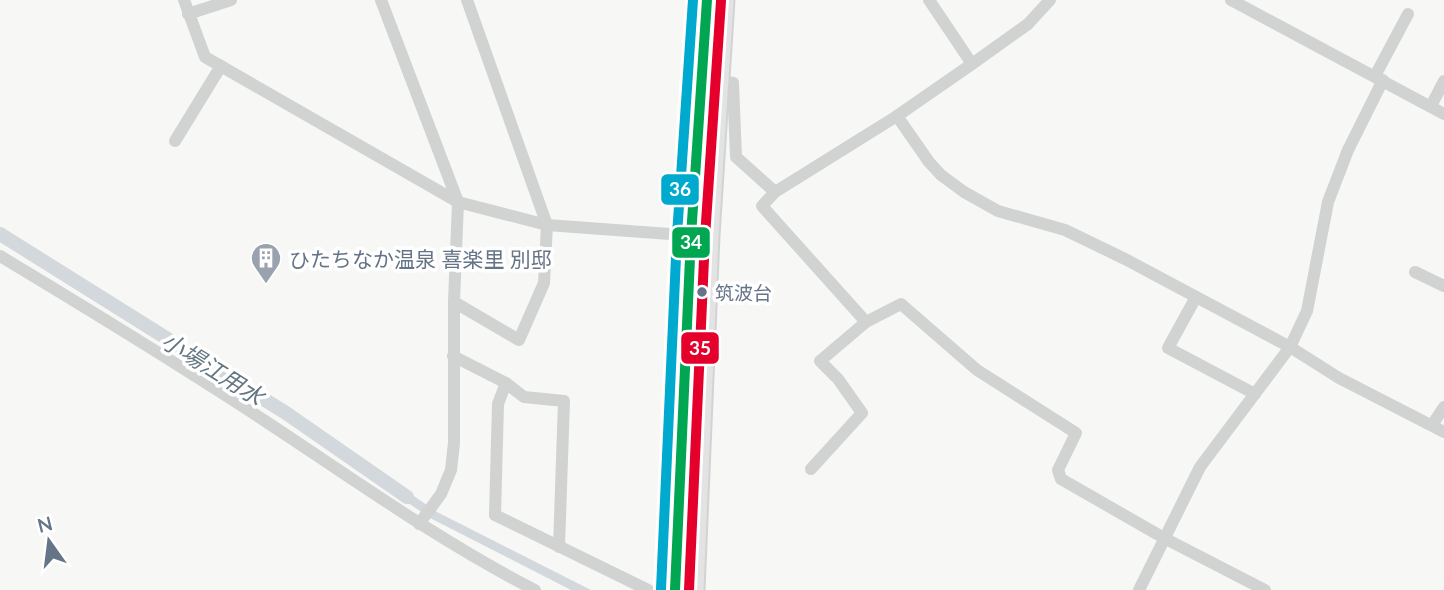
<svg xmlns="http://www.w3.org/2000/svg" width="1444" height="590" font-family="Lato,'Noto Sans JP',sans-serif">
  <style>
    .water { fill: #d2d8db }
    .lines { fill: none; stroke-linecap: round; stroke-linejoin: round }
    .canal { stroke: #d2d8db; stroke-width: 14 }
    .highway-casing { stroke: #d2d3d4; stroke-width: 23 }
    .minor { stroke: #d1d2d2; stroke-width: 12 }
    .highway { stroke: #e3e3e4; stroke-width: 19 }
    .bus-1-casing { stroke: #fff; stroke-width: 16 }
    .bus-2-casing { stroke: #fff; stroke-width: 16 }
    .bus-3-casing { stroke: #fff; stroke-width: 16 }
    .bus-1 { stroke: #00a651; stroke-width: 10 }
    .bus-2 { stroke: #e4002b; stroke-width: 10 }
    .bus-3 { stroke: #00a9ce; stroke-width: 10 }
    .bus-dot { fill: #667487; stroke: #fff; stroke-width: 2.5 }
    .labels { text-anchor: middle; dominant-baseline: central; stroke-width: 7; stroke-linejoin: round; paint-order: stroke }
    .bus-label { font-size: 19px; fill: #667487; stroke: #fff; text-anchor: start }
    .poi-label { font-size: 21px; fill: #667487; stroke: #fff; text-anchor: start }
    .water-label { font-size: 23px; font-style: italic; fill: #637682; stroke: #fff }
    .line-badge { stroke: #fff; stroke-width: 2.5 }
    .badge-label { font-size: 19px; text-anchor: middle; font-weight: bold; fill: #fff }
  </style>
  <rect width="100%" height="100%" fill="#f7f7f6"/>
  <path class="water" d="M 395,483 L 437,512 L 591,590 L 571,590 L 432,519 L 390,491 Z"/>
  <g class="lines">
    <path class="canal" d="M 0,234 L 286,413 L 407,497"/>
    <g class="highway-casing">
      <g id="highway">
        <path d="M 675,590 L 691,236 L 707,0"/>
        <path d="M 694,590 L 709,236 L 724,0"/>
      </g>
    </g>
    <g class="minor">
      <path d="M 184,0 L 205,57 L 458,202 L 547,225 L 697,236"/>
      <path d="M 381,0 L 458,202 L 454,302 L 454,443 L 451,470 L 441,494 L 419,524"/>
      <path d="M 929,0 L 972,64"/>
      <path d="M 1231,0 L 1444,114"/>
      <path d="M 188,14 L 231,0"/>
      <path d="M 1375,76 L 1408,14"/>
      <path d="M 719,81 L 733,83 L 736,157 L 775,192"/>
      <path d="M 1431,106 L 1444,81"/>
      <path d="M 897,116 L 929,162 L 941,175 L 964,192 L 998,211 L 1065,230 L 1125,259 L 1290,347 L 1339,378 L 1444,432"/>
      <path d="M 175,141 L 221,66"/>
      <path d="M 0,256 C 80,304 160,353 239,404 C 337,467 431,537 535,590"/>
      <path d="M 1415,272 L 1444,286"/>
      <path d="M 1196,297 L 1168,348 L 1255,394"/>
      <path d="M 454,302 L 519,340 L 544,283 L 547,225 L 467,0"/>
      <path d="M 866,322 L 762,206 L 775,192 L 897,116 L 972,64 L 1028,24 L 1050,0"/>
      <path d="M 453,356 L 506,383 L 524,397 L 564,401 L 559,547"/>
      <path d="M 506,383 L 498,404 L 495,515 L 648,590"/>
      <path d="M 1432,425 L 1444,407"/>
      <path d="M 811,469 L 862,413 L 838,379 L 820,361 L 866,322 L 901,304 L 977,370 L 1076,433 L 1058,470 L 1061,479 L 1164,538 L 1265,590"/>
      <path d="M 1139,590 L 1200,467 L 1290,347 L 1307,311 L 1328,202 L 1348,150 L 1383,80"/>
    </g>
    <use href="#highway" class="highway"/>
    <g class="bus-1-casing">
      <path id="bus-1" d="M 675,590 L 691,236 L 707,0"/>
    </g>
    <g class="bus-2-casing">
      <path id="bus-2" d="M 689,590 L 705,237 L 721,1"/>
    </g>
    <g class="bus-3-casing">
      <path id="bus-3" d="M 661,589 L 677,235 L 693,0"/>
    </g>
    <use href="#bus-1" class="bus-1"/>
    <use href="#bus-2" class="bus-2"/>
    <use href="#bus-3" class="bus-3"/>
  </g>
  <defs>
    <g id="building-pin" transform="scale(1.575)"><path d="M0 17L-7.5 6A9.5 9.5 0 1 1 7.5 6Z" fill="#99a2ae" stroke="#fff"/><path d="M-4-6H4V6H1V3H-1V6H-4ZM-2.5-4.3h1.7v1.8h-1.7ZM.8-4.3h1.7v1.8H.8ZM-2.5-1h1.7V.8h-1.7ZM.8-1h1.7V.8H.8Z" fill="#fff"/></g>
  </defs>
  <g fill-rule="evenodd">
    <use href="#building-pin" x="266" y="258"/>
  </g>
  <circle class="bus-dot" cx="702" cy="292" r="6"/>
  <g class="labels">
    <g class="bus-label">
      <text x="715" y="292">筑波台</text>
    </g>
    <g class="poi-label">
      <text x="289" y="258">ひたちなか温泉 喜楽里 別邸</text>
    </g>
    <g class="water-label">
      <text transform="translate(213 368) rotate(32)">小場江用水</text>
    </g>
  </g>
  <g class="line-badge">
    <rect x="660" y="173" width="40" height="33" rx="7" fill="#00a9ce"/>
    <rect x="671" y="226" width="40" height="33" rx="7" fill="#00a651"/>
    <rect x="680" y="331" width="40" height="34" rx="7" fill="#e4002b"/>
  </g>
  <g class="badge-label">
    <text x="680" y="196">36</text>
    <text x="691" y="249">34</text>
    <text x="700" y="355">35</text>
  </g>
  <g transform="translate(49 541) rotate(346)" stroke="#ffffff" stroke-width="5" paint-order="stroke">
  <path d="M0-5L12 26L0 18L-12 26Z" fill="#667487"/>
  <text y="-10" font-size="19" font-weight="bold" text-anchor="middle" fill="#667487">N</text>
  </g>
</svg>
